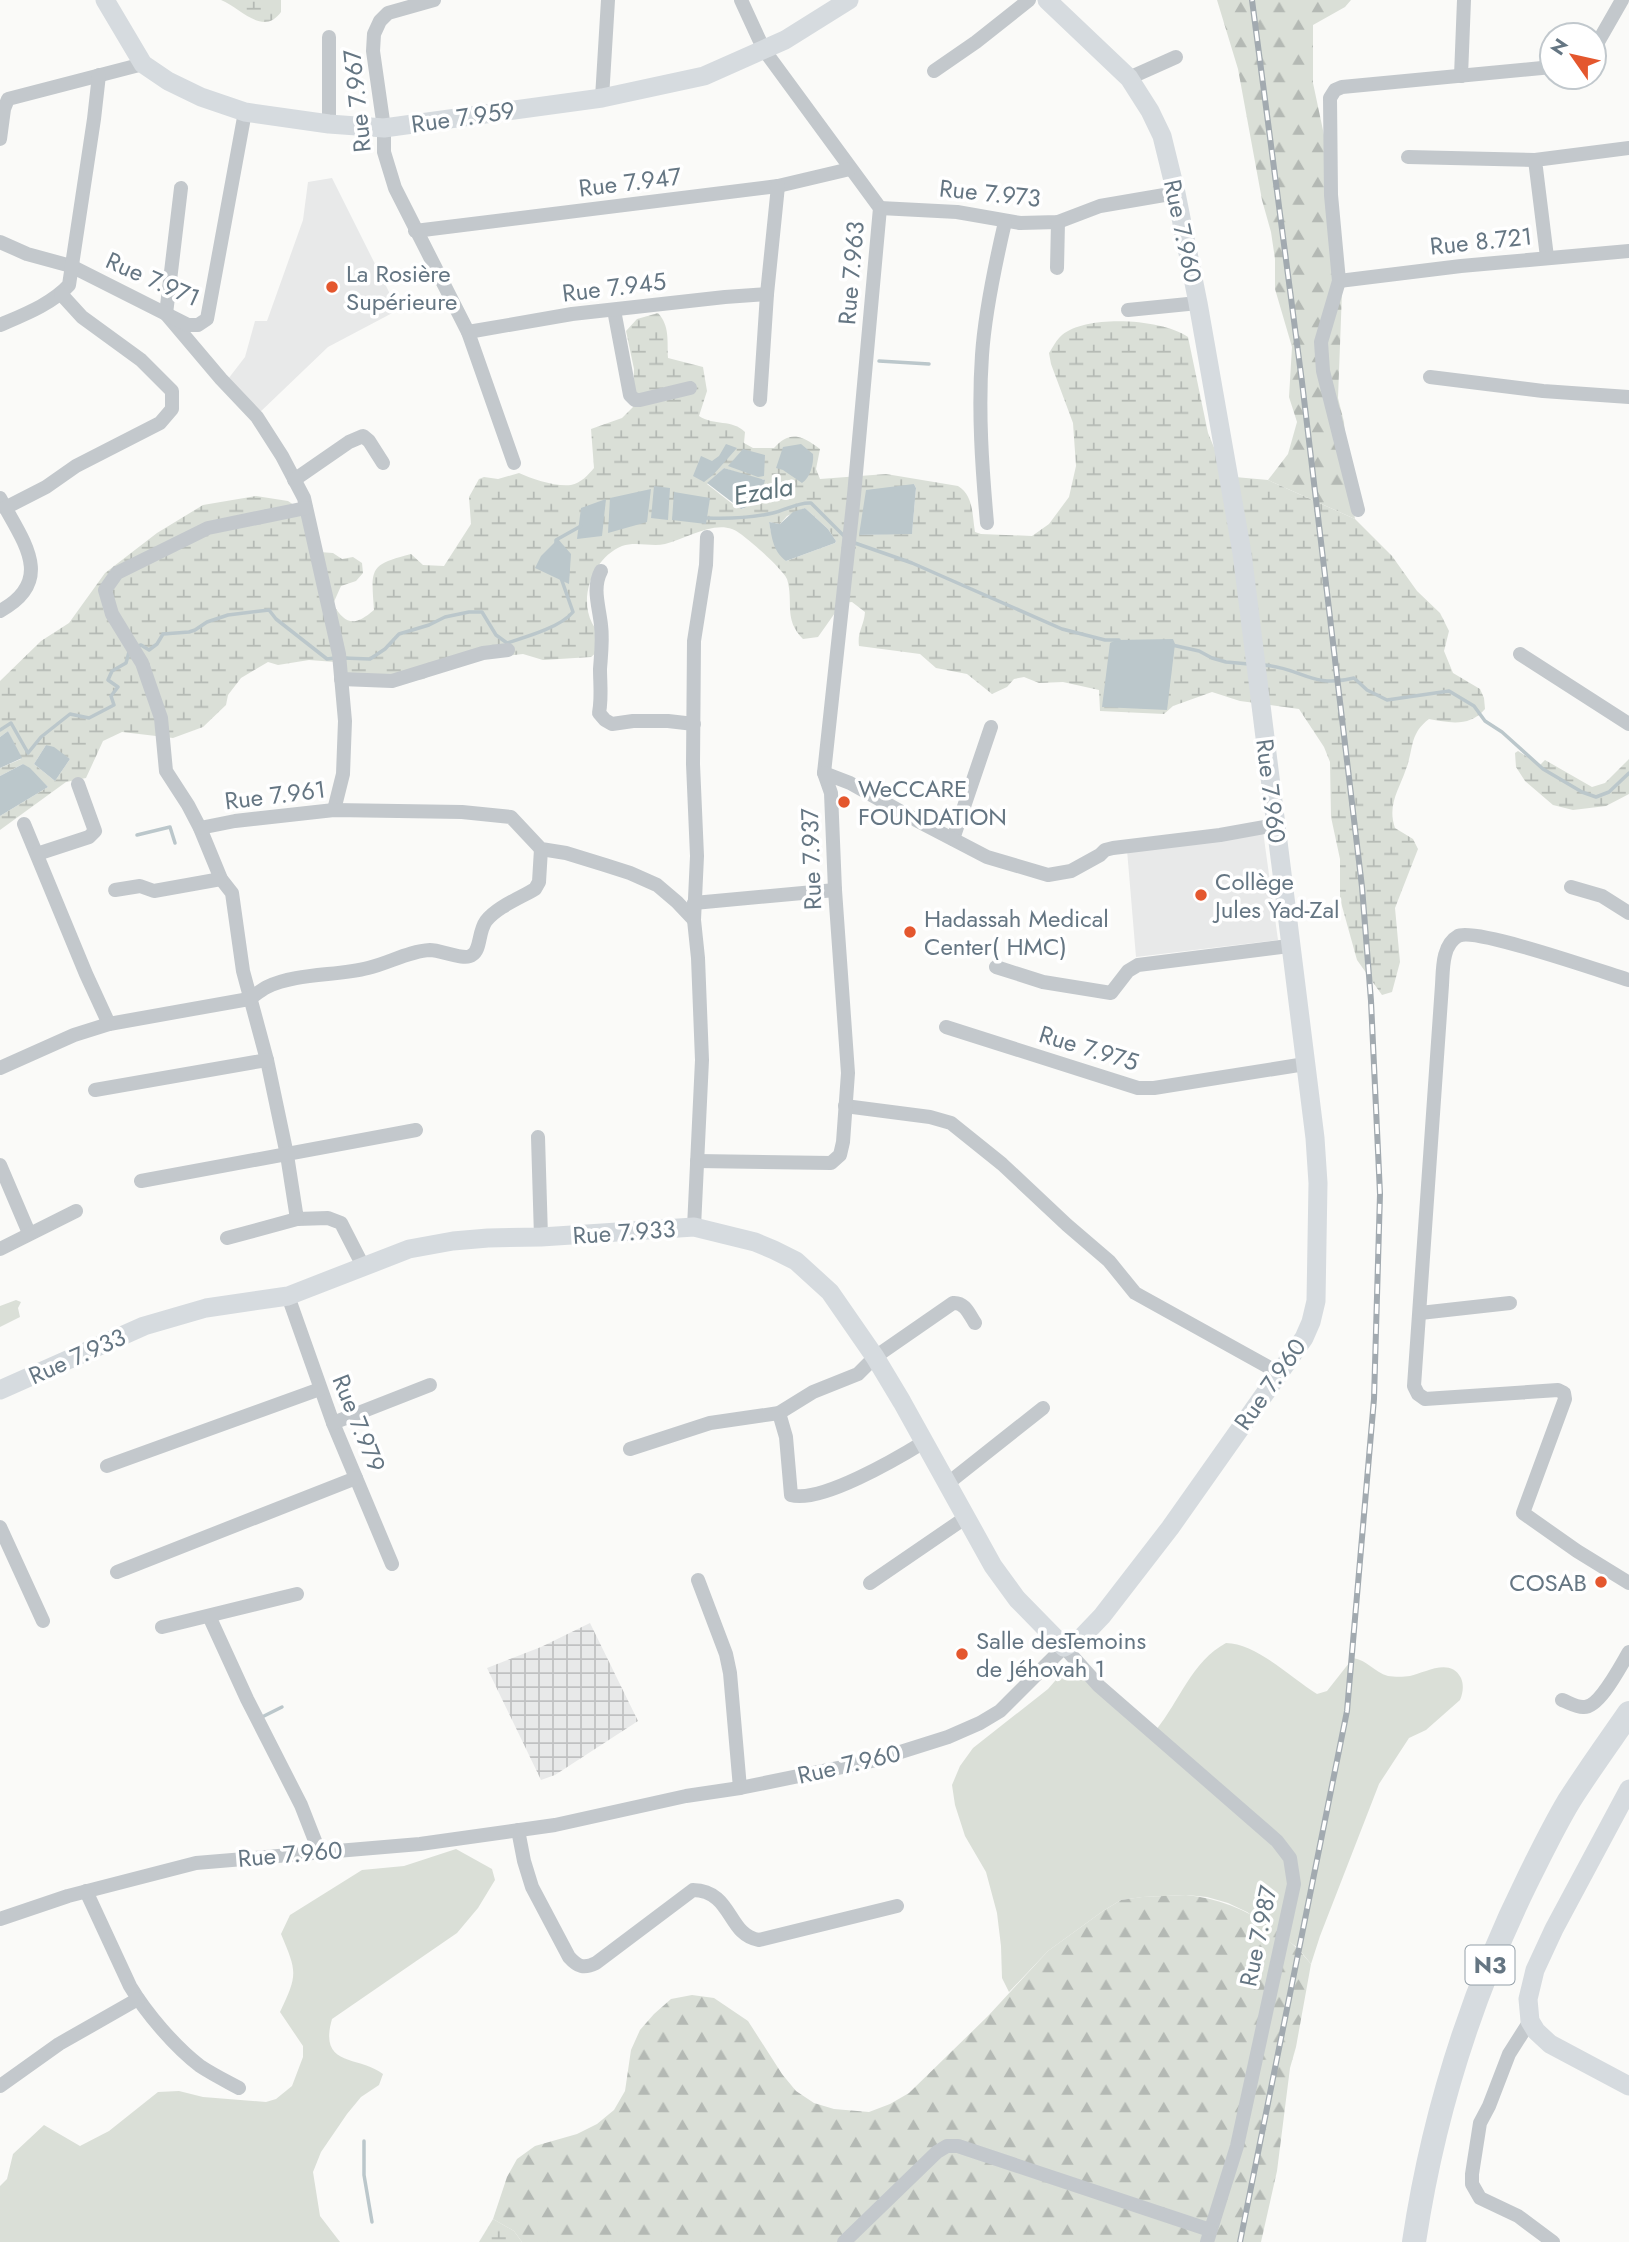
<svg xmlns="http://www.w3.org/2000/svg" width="1629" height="2242" font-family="Jost,sans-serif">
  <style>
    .built { fill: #e8e9e9 }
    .industrial { fill: url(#industrial-grid) }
    .grass { fill: #dadfd7 }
    .forest { fill: url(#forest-firs) }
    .wetland { fill: url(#wetland-marsh); fill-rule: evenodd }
    .water { fill: #bbc7cb }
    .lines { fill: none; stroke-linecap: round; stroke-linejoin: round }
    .stream { stroke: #bbc7cb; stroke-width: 3.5 }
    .street { stroke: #c3c8cc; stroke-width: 14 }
    .secondary { stroke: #d6dbdf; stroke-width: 19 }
    .highway { stroke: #d6dbdf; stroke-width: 24 }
    .rail-casing { stroke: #a2aab0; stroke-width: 6 }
    .rail { stroke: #fff; stroke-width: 3.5; stroke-dasharray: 10; stroke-linecap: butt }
    .poi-dot { fill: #e4572e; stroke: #fff; stroke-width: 2.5 }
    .labels { text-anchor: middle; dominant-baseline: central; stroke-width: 7; stroke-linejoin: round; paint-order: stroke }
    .shield { fill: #fff; stroke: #939fa8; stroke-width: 2 }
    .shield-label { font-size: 23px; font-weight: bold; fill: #657683 }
    .street-label { font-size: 24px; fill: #657683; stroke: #fff }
    .poi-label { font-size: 24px; fill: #657683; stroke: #fff; text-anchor: start }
    .water-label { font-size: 26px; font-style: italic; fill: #60757c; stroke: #fff }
  </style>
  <defs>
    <pattern id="industrial-grid" width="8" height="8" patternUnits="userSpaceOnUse" patternTransform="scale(1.75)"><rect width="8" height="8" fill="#e8e9e9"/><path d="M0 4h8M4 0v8" fill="none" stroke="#c0c1c2"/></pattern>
    <pattern id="forest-firs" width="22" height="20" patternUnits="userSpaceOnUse" patternTransform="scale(1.75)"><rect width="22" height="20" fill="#dadfd7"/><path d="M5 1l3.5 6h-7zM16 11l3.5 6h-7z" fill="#b4b9b4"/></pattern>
    <pattern id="wetland-marsh" width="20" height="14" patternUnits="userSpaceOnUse" patternTransform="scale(1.75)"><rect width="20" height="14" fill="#dadfd7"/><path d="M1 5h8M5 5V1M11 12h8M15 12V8" fill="none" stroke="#b4b9b4"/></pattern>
  </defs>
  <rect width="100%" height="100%" fill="#fafaf8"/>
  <g class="built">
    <path d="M 332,178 L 398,310 L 328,347 L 257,415 L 225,383 L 245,357 L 255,321 L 267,321 L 303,220 L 308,182 Z"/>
    <path d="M 1263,831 L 1278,940 L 1136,957 L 1127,850 Z"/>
  </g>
  <path class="industrial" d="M 590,1623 L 638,1721 L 555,1775 L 541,1780 L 487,1668 L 541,1647 Z"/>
  <g class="grass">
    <path d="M 16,1300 L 21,1302 L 18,1308 L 20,1317 L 0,1327 L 0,1306 Z"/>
    <path d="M 1226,1643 C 1256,1643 1291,1678 1317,1694 L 1327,1691 L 1353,1658 C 1367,1660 1374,1672 1388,1676 C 1394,1677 1404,1677 1410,1676 C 1425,1673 1450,1657 1461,1678 C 1464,1685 1463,1693 1460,1700 L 1426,1730 L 1409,1738 L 1379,1784 L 1320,1936 L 1311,1964 L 1298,1948 L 1247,1912 L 1228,1903 L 1207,1897 L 1186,1895 L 1143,1897 L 1121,1900 L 1103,1911 L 1048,1951 L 1009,1992 L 1002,1978 L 1001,1946 L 997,1913 L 986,1872 L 965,1836 L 955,1805 L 952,1785 L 960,1766 L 973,1748 L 1048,1689 L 1068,1666 L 1078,1669 L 1156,1730 C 1179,1702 1192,1661 1226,1643 Z"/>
    <path d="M 456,1849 L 492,1869 L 495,1880 L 478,1908 L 457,1933 L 332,2019 C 318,2068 359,2055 383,2074 L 379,2085 L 361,2097 L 347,2114 L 321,2152 L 313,2172 L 320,2216 L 340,2242 L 0,2242 L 0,2186 L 7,2179 L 13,2154 L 44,2125 L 80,2146 L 109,2131 L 158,2092 L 179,2091 L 203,2097 L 266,2102 L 276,2099 L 292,2086 L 303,2057 L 303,2046 L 280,2012 C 298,1974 297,1972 281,1934 L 290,1915 L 362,1870 L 404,1866 Z"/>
  </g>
  <g class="forest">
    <path d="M 1217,0 L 1351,0 L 1345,7 L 1313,25 L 1313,83 L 1324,135 L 1342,292 L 1338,398 L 1344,422 L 1347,465 L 1355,519 L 1268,480 L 1288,454 L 1297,422 L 1289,397 L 1292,347 L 1275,289 L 1275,259 L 1271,232 L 1262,200 L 1238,69 Z"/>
    <path d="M 1186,1895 C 1234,1899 1281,1927 1311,1964 L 1296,2047 L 1290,2068 L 1277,2171 L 1261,2242 L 522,2242 L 514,2231 L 493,2219 L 507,2177 L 517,2159 L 535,2146 L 577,2134 L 597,2124 L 614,2110 L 625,2091 L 631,2050 L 640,2030 L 654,2014 L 671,1999 L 692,1995 L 714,1998 L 748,2021 L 782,2074 L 796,2091 L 814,2103 L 834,2109 L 869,2112 L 890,2104 L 909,2093 L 988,2016 L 1048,1951 L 1103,1911 L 1121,1900 L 1142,1897 Z"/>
  </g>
  <g class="wetland">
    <path d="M 221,0 L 281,0 L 281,12 C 263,37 241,8 221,0 Z"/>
    <path d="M 658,313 C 670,326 667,341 668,358 L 703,367 L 707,391 L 699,416 C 714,426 732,419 745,432 L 744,443 L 753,448 L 774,448 C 790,430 802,435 820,449 L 816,469 L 820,479 L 886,474 L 958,486 C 974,496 972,515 975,532 L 981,534 L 1032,536 L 1049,524 L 1069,497 L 1076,466 L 1073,423 L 1051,364 L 1049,353 C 1053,347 1057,339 1062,335 C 1087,314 1163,319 1188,337 L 1208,433 L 1220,462 L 1235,477 L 1268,480 L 1355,519 L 1392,556 L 1417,591 L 1440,613 L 1449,631 L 1444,651 L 1453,673 L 1480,689 L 1484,698 L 1485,709 C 1470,727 1450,723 1429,719 C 1409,734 1414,749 1406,769 C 1399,790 1387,805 1395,828 L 1413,839 L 1418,849 L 1395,908 L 1400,962 L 1392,992 L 1382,995 L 1357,960 L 1340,899 L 1340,859 L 1331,817 L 1330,762 L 1324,747 L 1299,709 L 1240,701 L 1212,692 L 1173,706 L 1164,714 L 1100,711 L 1099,690 L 1063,682 L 1039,683 L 1024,677 L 1014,679 L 1007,687 L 992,694 L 967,674 L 936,668 L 920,654 L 859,646 C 857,632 864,626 865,612 L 852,602 L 842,603 L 818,637 L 803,639 C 783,619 794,602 787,579 C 784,570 742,532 732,529 C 711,522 686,539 665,544 C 651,547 636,541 622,546 C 595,557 578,595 592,623 C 595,629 602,633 607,637 L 603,647 L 591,657 L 543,660 L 523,654 L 481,659 L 447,666 L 424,679 L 382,685 L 345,678 L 335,662 L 309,660 L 278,665 L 268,662 L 241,678 L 228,695 L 226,705 L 203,727 L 173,738 L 122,732 L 103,741 L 86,778 L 66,782 L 0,830 L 0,816 L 48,787 L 23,764 L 0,776 L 0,768 L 21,759 L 8,731 L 0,737 L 0,681 L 41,641 L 69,623 L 105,573 L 157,533 L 203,505 L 256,496 L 288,501 L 297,507 L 319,552 L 333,553 L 342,559 L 353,557 L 362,563 L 363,573 L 356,581 L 341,586 L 333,604 C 346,626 355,626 374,610 C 371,568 369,565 411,554 L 423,565 L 444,566 L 471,524 L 469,497 L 479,479 L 484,477 L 498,479 L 519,473 C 532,479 556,487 571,485 C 581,483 588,475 594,468 L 591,429 L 622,418 L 633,407 L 634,369 L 626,331 L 637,319 ZM 724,468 L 756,479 L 764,479 L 743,509 L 735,506 L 707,484 ZM 914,484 L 916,488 L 912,533 L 859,535 ZM 805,508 L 828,529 L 836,541 L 835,543 L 786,561 L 771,532 L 769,522 L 780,524 L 787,516 ZM 46,745 L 70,759 L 55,781 L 34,764 Z"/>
    <path d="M 1518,751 L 1540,765 L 1545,760 L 1592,787 L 1605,783 L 1629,759 L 1629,794 L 1606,806 L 1573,810 L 1553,805 L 1525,781 L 1516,767 L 1515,753 Z"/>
    <path d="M 493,2219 L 514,2231 L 522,2242 L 479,2242 Z"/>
  </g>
  <g class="water">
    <path d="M 726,444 L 737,448 L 713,475 L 704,482 L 693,476 L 701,456 L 712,461 L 719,456 Z"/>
    <path d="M 801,444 L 813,454 C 814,464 810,478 802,483 L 783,470 L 776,468 L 783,447 Z"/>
    <path d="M 743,449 L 765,455 L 764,476 L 758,477 L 728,466 Z"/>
    <path d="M 724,468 L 765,480 C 763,491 752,507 741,509 L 707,483 Z"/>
    <path d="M 914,484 L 916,488 L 912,534 L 859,535 L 866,490 Z"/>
    <path d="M 654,486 L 670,488 L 668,520 L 651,518 Z"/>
    <path d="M 651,489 L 647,522 L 608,533 L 610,498 Z"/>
    <path d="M 674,492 L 710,498 L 706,524 L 672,520 Z"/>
    <path d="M 606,499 L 602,536 L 577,539 L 581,508 Z"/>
    <path d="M 805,508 L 828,529 L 836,541 L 835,543 L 786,561 C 773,551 772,538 769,522 L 780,524 L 793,512 Z"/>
    <path d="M 558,539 L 571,554 L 569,584 L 535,568 L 541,556 Z"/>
    <path d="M 1173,639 L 1175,644 L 1167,710 L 1102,707 L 1110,643 L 1116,640 Z"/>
    <path d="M 8,731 L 22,758 L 0,768 L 0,737 Z"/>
    <path d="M 46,745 L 54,747 L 70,759 L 55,781 L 34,764 Z"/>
    <path d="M 23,764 L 30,768 L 48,787 L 0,816 L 0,776 Z"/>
  </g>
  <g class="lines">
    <g class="stream">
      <path d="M 879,361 L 929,364"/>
      <path d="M 706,518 C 729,519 751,518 773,513 C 786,510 798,502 811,503 L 846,538"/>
      <path d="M 852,542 L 912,563 L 1062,629 L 1105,640 L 1119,640"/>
      <path d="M 556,543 L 556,540 L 581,526"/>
      <path d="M 1172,645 L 1199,651 L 1212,658 L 1226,662 L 1249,664"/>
      <path d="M 138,646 L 141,645 L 149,650 L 157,644 L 163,634 L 189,632 L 195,630 L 207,622 L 228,615 L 269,610 L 276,619 L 327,659 L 335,658"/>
      <path d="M 343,658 L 370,659 L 385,649 L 399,634 L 429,625 L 445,617 L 469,612 L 482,612 L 496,635 L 507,643 C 526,637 561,627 573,612 L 561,578"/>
      <path d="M 1263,665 C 1300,667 1312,689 1354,678 L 1367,690 L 1387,700 L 1449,691 L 1474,706 L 1485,721 L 1502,732 L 1543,769 L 1582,792 L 1596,797 L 1609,792 L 1629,773"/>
      <path d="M 0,730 L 11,723 L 28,753 L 41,737 L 70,714 L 89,718 L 114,705 L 111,696 L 118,687 L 108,680 L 112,671 L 126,663 L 129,652"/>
      <path d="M 137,835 L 170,827 L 175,843"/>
      <path d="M 262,1717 L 282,1707"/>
      <path d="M 364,2141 L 364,2175 L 372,2222"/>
    </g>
    <g class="street">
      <path d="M 434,0 L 388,13 L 380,21 L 374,34 L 373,51 L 384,128 L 384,152 L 395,188 L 468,332 L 514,463"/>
      <path d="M 741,0 L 764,50 L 880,208 L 854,495 L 824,773"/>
      <path d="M 329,37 L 329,124"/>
      <path d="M 1594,49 L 1622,0"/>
      <path d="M 934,71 L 976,42 L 1029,0"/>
      <path d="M 1461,76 L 1464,0"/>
      <path d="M 1129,78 L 1176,57"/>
      <path d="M 602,98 L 608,0"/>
      <path d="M 0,139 L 4,109 L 8,99 L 143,64"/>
      <path d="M 1408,157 L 1535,160"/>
      <path d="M 181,188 L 166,314 L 221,379 L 257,417 L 282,456 L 304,498 L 339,654 L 345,721 L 343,774 L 334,810"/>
      <path d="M 880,208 L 957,212 L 1020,223 L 1058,222 L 1100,206 L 1176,193"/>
      <path d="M 415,231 L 778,186 L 850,169"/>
      <path d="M 0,242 L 27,254 L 71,266 L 188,325 L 198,325 L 207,319 L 245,112"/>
      <path d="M 1547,257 L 1535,160 L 1629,148"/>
      <path d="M 1057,268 L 1058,222"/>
      <path d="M 1339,281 L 1461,266 L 1629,251"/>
      <path d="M 614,310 L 630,395 L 635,400 L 640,400 L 690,388"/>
      <path d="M 1128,310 L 1198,303"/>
      <path d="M 0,325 C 23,315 52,304 69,285 L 94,119 L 99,75"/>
      <path d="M 468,332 L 572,314 L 725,297 L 767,294"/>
      <path d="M 1430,377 L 1543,391 L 1629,397"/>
      <path d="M 760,400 L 767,294 L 778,186"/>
      <path d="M 294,480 L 349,442 L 363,436 L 369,441 L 383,463"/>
      <path d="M 0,498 C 22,540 57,580 0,611"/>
      <path d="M 5,508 L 46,487 L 76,466 L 160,423 L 172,409 L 172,391 L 141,360 L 82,317 L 61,294"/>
      <path d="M 306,508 L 208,528 L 117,573 L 105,590 L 112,614 L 142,663 L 161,718 L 166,771 L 188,805 L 200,828 L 221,879 L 232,893 L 243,971 L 267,1060 L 287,1155 L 297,1219 L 328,1218 L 341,1223 L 363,1266"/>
      <path d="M 1358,510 L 1323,371 L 1321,342 L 1339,281 L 1331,195 L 1330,98 L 1335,90 L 1342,87 L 1552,67"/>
      <path d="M 987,523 C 982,467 978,411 982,355 C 985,311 995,265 1005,222"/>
      <path d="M 601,571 C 592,588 599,606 601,625 C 603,639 601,655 600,669 C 600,684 602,697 599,713 L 605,720 L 612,724 L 633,721 L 668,721 L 694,724"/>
      <path d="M 1520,654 L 1629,724"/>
      <path d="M 341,679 L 392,681 L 483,653 L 508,650"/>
      <path d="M 24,824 L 86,974 L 109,1024"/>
      <path d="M 200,828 L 235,821 L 334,810 L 462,812 L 511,817 L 541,849 L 566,853 L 605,865 L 630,873 L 657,885 L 677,902 L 694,920"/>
      <path d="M 953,839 L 991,727"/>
      <path d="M 37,854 L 89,837 L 95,831 L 78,784"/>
      <path d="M 1571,887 L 1602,896 L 1629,913"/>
      <path d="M 115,890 L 140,886 L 154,891 L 221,879"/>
      <path d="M 694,903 L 835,890"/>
      <path d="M 996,967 L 1043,982 L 1111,993 L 1128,971 L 1138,965 L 1289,946"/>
      <path d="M 1629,980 C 1603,972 1475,927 1458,936 C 1442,945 1443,969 1442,985 L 1414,1386 L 1418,1394 L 1425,1399 L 1558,1390 L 1564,1393 L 1565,1399 L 1523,1513 L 1577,1551 L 1629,1583"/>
      <path d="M 946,1027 L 1138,1088 L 1154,1088 L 1305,1064"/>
      <path d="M 0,1068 L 74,1035 L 109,1024 L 249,999 C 255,995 261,990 267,987 C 296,973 337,976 368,968 C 389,963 409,951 430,950 C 441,950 465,961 472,955 C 481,950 478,932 486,921 C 497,907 520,898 535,889 L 539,882 L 541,849"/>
      <path d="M 95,1090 L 267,1060"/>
      <path d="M 845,1106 L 930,1117 L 951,1123 L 1002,1164 L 1067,1225 L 1109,1261 L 1135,1293 L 1279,1373"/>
      <path d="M 538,1137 L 541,1237"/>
      <path d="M 697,1161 L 831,1163 L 840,1155 L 843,1142 L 848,1073 L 835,890 L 831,793 L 824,773 L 850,783 L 916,820 L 987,857 L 1048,875 L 1071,871 L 1100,855 L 1105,850 L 1113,848 L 1220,835 L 1276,825"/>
      <path d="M 0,1165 L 29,1233"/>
      <path d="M 141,1181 L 416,1130"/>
      <path d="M 694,1227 L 702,1060 L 698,958 L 694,920 L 697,856 L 693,764 L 694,641 L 706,565 L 707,537"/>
      <path d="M 227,1238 L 297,1219"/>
      <path d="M 0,1249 L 76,1211"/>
      <path d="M 288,1296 L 333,1423 L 392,1564"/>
      <path d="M 1420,1313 L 1510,1303"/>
      <path d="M 779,1413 L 786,1437 L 791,1495 C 820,1504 898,1458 924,1442"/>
      <path d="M 333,1423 L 430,1385"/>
      <path d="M 630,1449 L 710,1423 L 779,1413 L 813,1392 L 858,1374 L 875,1357 L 953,1303 C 965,1302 969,1314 975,1323"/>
      <path d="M 107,1466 L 320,1389"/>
      <path d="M 947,1484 L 1043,1408"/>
      <path d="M 0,1527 L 43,1621"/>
      <path d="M 117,1572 L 356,1478"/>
      <path d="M 698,1580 L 726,1654 L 730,1673 L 740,1788"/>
      <path d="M 870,1583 L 965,1518"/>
      <path d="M 209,1616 L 247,1699 L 301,1805 L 319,1851"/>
      <path d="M 162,1627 L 297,1594"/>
      <path d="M 1562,1700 C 1568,1702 1576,1707 1583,1707 C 1599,1709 1621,1665 1629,1652"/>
      <path d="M 518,1830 L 524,1861 L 532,1887 L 569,1957 C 578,1967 584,1969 596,1963 L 693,1890 C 733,1891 727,1935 759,1940 L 897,1906"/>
      <path d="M 86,1891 L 130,1986 C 146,2013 175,2047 200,2066 C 212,2074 226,2081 239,2088"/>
      <path d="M 0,1919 L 68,1896 L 196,1863 L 420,1844 L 555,1825 L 686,1796 L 740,1788 L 872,1761 L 948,1737 L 980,1723 L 1000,1711 L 1064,1647 L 1099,1686 L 1277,1841 L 1290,1858 L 1294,1884 L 1237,2146 L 1207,2242"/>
      <path d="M 1530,2021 L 1509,2054 L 1489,2106 L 1480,2123 L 1472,2174 L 1472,2184 L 1480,2198 L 1518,2216 L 1553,2242"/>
      <path d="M 0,2086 L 59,2044 L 138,1999"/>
      <path d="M 844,2242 L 937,2152 L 947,2146 L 958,2146 L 1210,2230"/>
    </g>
    <g class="secondary">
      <path d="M 105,0 L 143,64 L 168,81 L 201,97 L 245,112 L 329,124 L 384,128 L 602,98 L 704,76 L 785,40 L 849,0"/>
      <path d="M 0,1390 L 144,1326 L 206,1308 L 288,1296 L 409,1249 L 453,1241 L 488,1238 L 541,1237 L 694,1227 L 755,1242 L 774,1250 L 796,1261 L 830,1292 L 875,1357 L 902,1402 L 993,1566 L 1017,1599 L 1064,1647 L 1081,1638 L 1102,1616 L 1170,1528 L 1304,1338 L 1311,1322 L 1316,1301 L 1318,1183 L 1315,1138 L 1242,553 L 1198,303 L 1176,193 L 1162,136 L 1150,111 L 1129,78 L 1047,0"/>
      <path d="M 1629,1789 L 1554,1929 L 1535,1970 L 1528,1999 L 1530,2021 L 1536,2031 L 1550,2044 L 1629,2086"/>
    </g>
    <path class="highway" d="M 1414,2242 C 1433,2115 1472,1992 1529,1877 C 1542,1851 1554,1826 1569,1801 C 1588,1771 1609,1742 1629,1713"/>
    <g class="rail-casing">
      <path id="rail" d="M 1240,2242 L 1347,1711 L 1374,1399 L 1380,1194 L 1371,1001 L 1362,887 L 1302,382 L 1252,0"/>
    </g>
    <use href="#rail" class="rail"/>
  </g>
  <g class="poi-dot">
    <circle cx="332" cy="287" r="7"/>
    <circle cx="844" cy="802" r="7"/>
    <circle cx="1201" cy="895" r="7"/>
    <circle cx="910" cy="932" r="7"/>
    <circle cx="1601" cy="1582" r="7"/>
    <circle cx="962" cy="1654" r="7"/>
  </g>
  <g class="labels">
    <rect class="shield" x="1465.5" y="1945.5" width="49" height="39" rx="5"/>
    <g class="shield-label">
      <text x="1490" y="1965">N3</text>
    </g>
    <g class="street-label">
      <text transform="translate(357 101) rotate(-96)">Rue 7.967</text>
      <text transform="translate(463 117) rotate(-8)">Rue 7.959</text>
      <text transform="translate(630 182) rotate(-7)">Rue 7.947</text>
      <text transform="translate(990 193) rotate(6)">Rue 7.973</text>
      <text transform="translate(1183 231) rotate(78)">Rue 7.960</text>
      <text transform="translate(1481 241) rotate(-6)">Rue 8.721</text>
      <text transform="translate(851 273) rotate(-85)">Rue 7.963</text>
      <text transform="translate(153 279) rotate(24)">Rue 7.971</text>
      <text transform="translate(614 287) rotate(-7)">Rue 7.945</text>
      <text transform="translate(1271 791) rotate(83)">Rue 7.960</text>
      <text transform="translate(275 795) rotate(-7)">Rue 7.961</text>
      <text transform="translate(811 859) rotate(-92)">Rue 7.937</text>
      <text transform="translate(1089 1048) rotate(17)">Rue 7.975</text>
      <text transform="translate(624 1232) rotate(-4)">Rue 7.933</text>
      <text transform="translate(77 1356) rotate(-24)">Rue 7.933</text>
      <text transform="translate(1270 1384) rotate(-55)">Rue 7.960</text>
      <text transform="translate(359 1423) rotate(68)">Rue 7.979</text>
      <text transform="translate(849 1764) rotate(-13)">Rue 7.960</text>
      <text transform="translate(290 1854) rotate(-5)">Rue 7.960</text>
      <text transform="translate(1258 1936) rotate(-78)">Rue 7.987</text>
    </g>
    <g class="poi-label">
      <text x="346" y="273">La Rosière<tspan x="346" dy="28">Supérieure</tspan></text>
      <text x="858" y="788">WeCCARE<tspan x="858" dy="28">FOUNDATION</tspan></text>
      <text x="1215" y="881">Collège<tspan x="1215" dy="28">Jules Yad-Zal</tspan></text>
      <text x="924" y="918">Hadassah Medical<tspan x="924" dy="28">Center( HMC)</tspan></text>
      <text x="1587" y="1582" text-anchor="end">COSAB</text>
      <text x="976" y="1640">Salle desTemoins<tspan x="976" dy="28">de Jéhovah 1</tspan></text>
    </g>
    <g class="water-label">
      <text transform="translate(763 491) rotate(-10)">Ezala</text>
    </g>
  </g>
  <g transform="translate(1573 56) rotate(304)"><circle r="33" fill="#ffffff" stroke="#c1c8cd" stroke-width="2"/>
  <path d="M0-5L12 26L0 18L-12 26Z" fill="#e4572e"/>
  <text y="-10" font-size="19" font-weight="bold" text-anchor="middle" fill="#657683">N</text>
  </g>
</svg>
